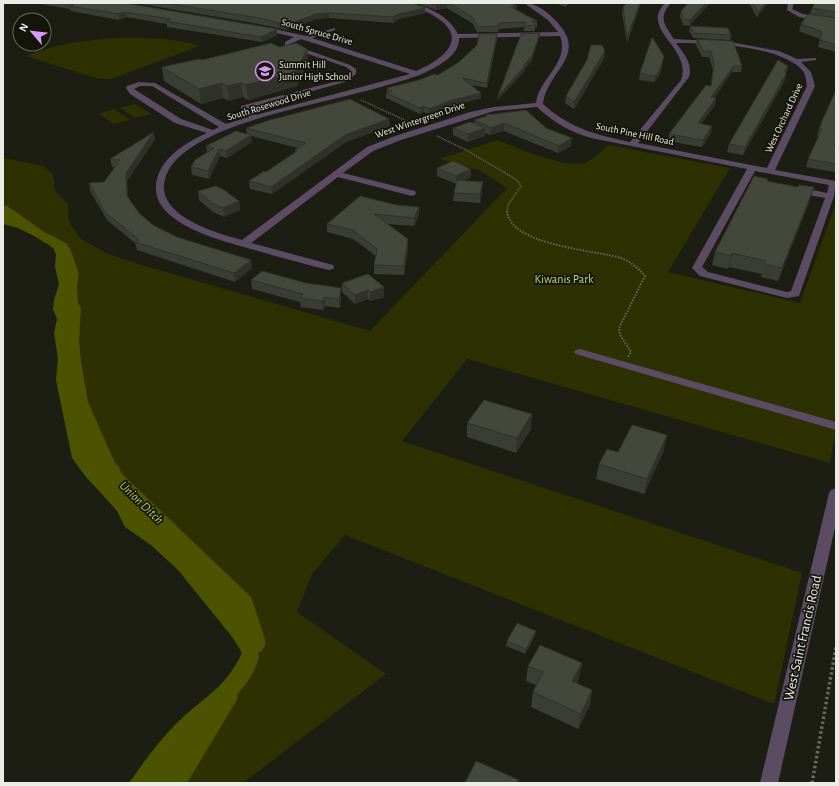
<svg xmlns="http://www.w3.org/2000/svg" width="839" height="786" font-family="'Alegreya Sans',sans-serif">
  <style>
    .green { fill: #2d3102 }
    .water { fill: #4c5300 }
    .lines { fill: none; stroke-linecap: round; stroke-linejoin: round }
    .canal { fill: #4c5300; fill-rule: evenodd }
    .path-far2 { stroke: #67685f; stroke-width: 1.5; stroke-dasharray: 1 1; stroke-linecap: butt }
    .path-far1 { stroke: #67685f; stroke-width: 2; stroke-dasharray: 1.5 1.5; stroke-linecap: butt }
    .path { stroke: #67685f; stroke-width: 3.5; stroke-dasharray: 2.5 2.5; stroke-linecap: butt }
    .minor { fill: #5b4c64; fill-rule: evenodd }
    .wall { fill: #3a3d33 }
    .shaded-wall { fill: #303229 }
    .building { fill: #44473b; stroke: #303229 }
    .labels { text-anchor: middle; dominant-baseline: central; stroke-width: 3.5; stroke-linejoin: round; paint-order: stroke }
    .far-street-label { font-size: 10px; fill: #ebece5; stroke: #13150a }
    .far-poi-label { font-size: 10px; fill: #ebece5; stroke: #13150a; text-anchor: start }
    .park-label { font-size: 12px; fill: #cad874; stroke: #13150a }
    .water-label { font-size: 13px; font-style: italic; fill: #bdca66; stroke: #13150a }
    .near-street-label { font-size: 14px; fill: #ebece5; stroke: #13150a }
  </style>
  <rect width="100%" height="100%" fill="#1c1e13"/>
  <g class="green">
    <path d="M 117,38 C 145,38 172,37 199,46 L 111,79 L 99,79 L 26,56 C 55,44 86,40 117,38 Z"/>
    <path d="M 135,104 L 151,114 L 135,118 L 120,108 Z"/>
    <path d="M 114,109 L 130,120 L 114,124 L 99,114 Z"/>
    <path d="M 497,140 C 516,147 569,171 587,162 C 595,158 602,151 608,145 L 730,168 L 668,272 L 800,303 L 836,203 L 836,428 L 830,463 L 467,359 L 402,441 L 802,573 L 774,704 L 345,535 L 312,574 L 297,612 L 386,674 L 243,783 L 166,783 L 207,725 L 228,706 L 248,680 L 259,657 L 255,635 L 240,611 L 150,522 L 140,508 L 116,483 L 100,463 L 95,455 L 90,440 L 75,358 L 68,341 L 79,316 L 77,287 L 79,274 L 72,253 L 67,244 L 53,236 L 21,223 L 3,211 L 3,158 L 44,166 L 53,175 L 55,191 L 68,204 L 69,222 L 81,239 L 106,253 L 138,264 L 370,331 L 507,188 L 481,171 L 440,159 Z"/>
  </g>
  <path class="water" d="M 3,211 L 21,223 L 53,236 L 67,244 L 72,253 L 79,274 L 77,287 L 79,316 L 68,341 L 75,358 L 90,440 L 95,455 L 100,463 L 116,483 L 140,508 L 150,522 L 240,611 L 251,625 L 255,635 L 259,657 L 255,669 L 248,681 L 228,706 L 207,725 L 166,783 L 129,783 C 143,763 158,742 175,725 C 201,698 225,690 242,653 L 233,638 L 178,570 L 151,545 L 125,527 L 117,511 L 101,493 L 86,477 L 72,458 L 56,380 L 58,359 L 54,333 L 57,319 L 53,309 L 54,300 L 59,284 L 55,267 L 56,254 L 53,248 L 42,240 L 18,228 L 3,224 Z"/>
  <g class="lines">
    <g class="canal">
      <path d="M 3,205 L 7,206 L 56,240 L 55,243 L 45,243 L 3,214 Z"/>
      <path d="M 74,304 L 79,305 L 81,308 L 79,340 L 81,362 L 88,402 L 115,463 L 119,467 L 122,474 L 251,597 L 265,639 L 265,645 L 262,651 L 254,654 L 246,651 L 243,645 L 243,639 L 235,607 L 107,480 L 104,473 L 98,466 L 72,402 L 65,362 L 65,340 L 67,308 L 69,305 Z"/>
      <path d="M 227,688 L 235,691 L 238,698 L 187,783 L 162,783 L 165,775 L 219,691 Z"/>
    </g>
    <g class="path-far2">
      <path d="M 361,100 L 411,123"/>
      <path d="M 437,136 L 466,150 L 517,180 L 521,186 L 508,205 L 507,212"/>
    </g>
    <path class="path-far1" d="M 507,211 C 510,246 596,250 621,258 C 631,262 638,268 645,276 L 619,328 L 620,335 L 631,352 L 628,357"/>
    <path class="path" d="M 812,783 L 836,647"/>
    <g class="minor">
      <path d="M 403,3 C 423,3 449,15 458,34 L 558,32 L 548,20 L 524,3 C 535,3 545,10 553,18 C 592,55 547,69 543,104 C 569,128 597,135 630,142 L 681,80 C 693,48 639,30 665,3 L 671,3 C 658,18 664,24 674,39 L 730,42 L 779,51 L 797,59 L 816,58 L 816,60 L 801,62 L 811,72 L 815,86 L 775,170 L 836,181 L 834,196 L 799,296 L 787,298 L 700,276 L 692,268 L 747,169 L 591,138 C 570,132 553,122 537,107 L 494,111 L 401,140 L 373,151 L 343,173 L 415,191 L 416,193 L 415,195 L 412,196 L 338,177 L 251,243 L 333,265 L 334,267 L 333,269 L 329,270 C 305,264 282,258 258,251 C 228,242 145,225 157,179 C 163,156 187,142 207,133 L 175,123 L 130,94 L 126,88 L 127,86 L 139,82 L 155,83 L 226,124 L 249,117 L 241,112 L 241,106 L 341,80 L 350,73 L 350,70 L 346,67 L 285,46 L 285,42 L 294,37 L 259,29 L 258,28 L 261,26 L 306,36 L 335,28 L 335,30 L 312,38 L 416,71 C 448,57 471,35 429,13 C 421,9 410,8 403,3 ZM 560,36 C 570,63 539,78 536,103 L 494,107 L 470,112 L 395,136 L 367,147 L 242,240 C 219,234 167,219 164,190 C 160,136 283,112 321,102 C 354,94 388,86 420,75 C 435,68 460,57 459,38 ZM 301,39 L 304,40 L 410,74 L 256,115 L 248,109 L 345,82 L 356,74 L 356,69 L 350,65 L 290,44 ZM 676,43 C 709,43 781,45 803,71 C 806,75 806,82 807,86 L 767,168 L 638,143 L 689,77 C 693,63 684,54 676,43 ZM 140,86 L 152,86 L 219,127 L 213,130 L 181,119 L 134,89 ZM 755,171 L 829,185 L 827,193 L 798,187 L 794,190 L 798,193 L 825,198 L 791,291 L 787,292 L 708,272 L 702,267 Z"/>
      <path d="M 788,3 L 794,3 L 792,9 L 803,14 L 836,20 L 836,24 L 799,17 L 787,10 Z"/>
      <path d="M 580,349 L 836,422 L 836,430 L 576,354 L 574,352 L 576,350 Z"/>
      <path d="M 836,488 L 836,523 L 778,783 L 760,783 L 829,493 L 831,490 Z"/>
    </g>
  </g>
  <g class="wall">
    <path d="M 35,3 L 125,3 L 277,29 L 277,35 L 262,42 L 167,27 L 167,24 L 126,17 L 119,20 L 71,11 L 70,9 Z"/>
    <path d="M 135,3 L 412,3 L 425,13 L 399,19 L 393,23 L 329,18 L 316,19 L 287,30 L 259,24 Z"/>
    <path d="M 414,3 L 510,3 L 516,10 L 537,21 L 537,27 L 535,27 L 535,31 L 524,31 L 524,27 L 499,29 L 498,32 L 477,32 L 472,23 L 447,8 L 436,10 L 419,4 Z"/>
    <path d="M 555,3 L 568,3 L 566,7 Z"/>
    <path d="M 627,3 L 641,3 L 627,43 L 622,13 L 623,7 Z"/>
    <path d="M 710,3 L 689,26 L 683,25 L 680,16 L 681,11 Z"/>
    <path d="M 749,3 L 768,3 L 757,17 Z"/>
    <path d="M 836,3 L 836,52 L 818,47 L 820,39 L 799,31 L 801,24 L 810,14 L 812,8 Z"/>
    <path d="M 690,26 L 731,35 L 730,40 L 693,38 L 689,31 Z"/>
    <path d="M 497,34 L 497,39 L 487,88 L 472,85 L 481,93 L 481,98 L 449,107 L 429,114 L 424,112 L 420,114 L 386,98 L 386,93 L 387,92 L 387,88 L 438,75 L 459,62 Z"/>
    <path d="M 697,39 L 742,66 L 741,72 L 732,72 L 714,98 L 716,98 L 715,105 L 701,124 L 711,133 L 702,147 L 668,141 L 669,134 L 711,86 L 713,70 L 709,57 L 702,57 L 696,45 Z"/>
    <path d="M 279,47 L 307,49 L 308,62 L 297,86 L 248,100 L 243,97 L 229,101 L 223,98 L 201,104 L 164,81 L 162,67 L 202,60 Z"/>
    <path d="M 605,57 L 574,109 L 565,103 L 566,96 Z"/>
    <path d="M 663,63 L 659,76 L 654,82 L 639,80 L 640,73 Z"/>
    <path d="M 788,66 L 784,82 L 743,155 L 727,152 L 729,144 Z"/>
    <path d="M 836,90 L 836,142 L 835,146 L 836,146 L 836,168 L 835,172 L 806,167 L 808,159 L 818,137 L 817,136 L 819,129 Z"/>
    <path d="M 486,115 L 546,128 L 571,146 L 558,153 L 504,131 L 490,135 L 485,133 L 485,136 L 468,142 L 453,135 L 453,128 L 474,123 L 474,120 L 486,116 Z"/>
    <path d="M 389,119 L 390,126 L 346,142 L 272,194 L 250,189 L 249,181 L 266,172 L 295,153 L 295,150 L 298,148 L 251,136 L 252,142 L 227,158 L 220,156 L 209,179 L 192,175 L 191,167 L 207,153 L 206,146 L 247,134 L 246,128 Z"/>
    <path d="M 155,139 L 127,181 L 128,198 L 139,213 L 153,225 L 177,237 L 252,268 L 235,282 L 137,250 L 135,243 L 107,220 L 90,191 L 89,183 L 104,182 L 115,167 L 112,167 L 110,159 Z"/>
    <path d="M 437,168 L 471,177 L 463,181 L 482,190 L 480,203 L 453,201 L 454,193 L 456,184 L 437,176 Z"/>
    <path d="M 768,179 L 767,181 L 810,200 L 778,281 L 761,277 L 762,274 L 729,267 L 728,269 L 712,265 L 715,252 Z"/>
    <path d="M 198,191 L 239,201 L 240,210 L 224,217 L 213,212 L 199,200 Z"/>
    <path d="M 360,196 L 419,215 L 414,226 L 388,224 L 408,247 L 404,275 L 374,274 L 374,265 L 376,256 L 353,239 L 327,232 L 327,224 Z"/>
    <path d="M 368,274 L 384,297 L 370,301 L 368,299 L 355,304 L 342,292 L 342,283 Z"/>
    <path d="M 251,280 L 306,283 L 341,288 L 341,297 L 340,308 L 325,306 L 323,310 L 301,307 L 300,302 L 252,289 Z"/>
    <path d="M 467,423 L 531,429 L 516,453 L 467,437 Z"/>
    <path d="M 664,450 L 644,494 L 596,479 L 599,464 L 618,452 Z"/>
    <path d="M 535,636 L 525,654 L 506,646 L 507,641 Z"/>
    <path d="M 528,666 L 579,678 L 577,683 L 592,690 L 590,705 L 578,729 L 531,707 L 533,692 L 536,685 L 526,681 Z"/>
  </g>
  <g class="shaded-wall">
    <path d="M 445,3 L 448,3 L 447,8 L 436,10 L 436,5 Z"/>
    <path d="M 640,3 L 641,3 L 627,43 L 627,37 Z"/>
    <path d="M 706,3 L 710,3 L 689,26 L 690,20 Z"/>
    <path d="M 765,3 L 768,3 L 757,17 L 758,12 Z"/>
    <path d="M 517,6 L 516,12 L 511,7 Z"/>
    <path d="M 425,8 L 425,13 L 399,19 L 393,23 L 393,17 L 399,14 Z"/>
    <path d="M 125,12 L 126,17 L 119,20 L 118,14 Z"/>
    <path d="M 329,13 L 329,18 L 316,19 L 287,30 L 287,25 L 316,14 Z"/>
    <path d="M 277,29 L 277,35 L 262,42 L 261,37 Z"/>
    <path d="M 540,33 L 539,38 L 532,61 L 525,69 L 525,71 L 497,101 L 498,96 L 523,66 Z"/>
    <path d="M 497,34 L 497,39 L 487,88 L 487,83 Z"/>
    <path d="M 307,49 L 308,62 L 297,86 L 248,100 L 246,85 Z"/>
    <path d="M 605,51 L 605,57 L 574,109 L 574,102 Z"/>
    <path d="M 664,56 L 659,76 L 654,82 L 655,76 Z"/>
    <path d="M 734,66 L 732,72 L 710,104 L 711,97 Z"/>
    <path d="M 786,74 L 784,82 L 743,155 L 745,147 Z"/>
    <path d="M 222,83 L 223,98 L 201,104 L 199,89 Z"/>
    <path d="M 241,83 L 243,97 L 229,101 L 227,86 Z"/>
    <path d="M 481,93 L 481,98 L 449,107 L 429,114 L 429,109 L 449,101 Z"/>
    <path d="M 716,98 L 715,105 L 697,130 L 698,123 Z"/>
    <path d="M 424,106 L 424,112 L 420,114 L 420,108 Z"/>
    <path d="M 389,119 L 390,126 L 346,142 L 272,194 L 271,187 L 345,135 Z"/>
    <path d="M 504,123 L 504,131 L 490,135 L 491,128 Z"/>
    <path d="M 712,126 L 711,133 L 702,147 L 703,140 Z"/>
    <path d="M 485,128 L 485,136 L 468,142 L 468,134 Z"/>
    <path d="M 154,132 L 155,139 L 127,181 L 129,204 L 127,196 L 126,173 Z"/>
    <path d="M 251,135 L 252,142 L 227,158 L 226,151 Z"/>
    <path d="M 572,138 L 571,146 L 558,153 L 559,146 Z"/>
    <path d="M 219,149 L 220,156 L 209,179 L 208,171 Z"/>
    <path d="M 471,169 L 471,177 L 456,184 L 456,176 Z"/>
    <path d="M 483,182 L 482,190 L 480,203 L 480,194 Z"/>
    <path d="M 814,187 L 810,200 L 778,281 L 782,268 Z"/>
    <path d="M 239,201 L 240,210 L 224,217 L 223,208 Z"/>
    <path d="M 419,207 L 419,215 L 414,226 L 414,218 Z"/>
    <path d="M 408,239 L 408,247 L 404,275 L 404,266 Z"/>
    <path d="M 732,253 L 729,267 L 728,269 L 731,256 Z"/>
    <path d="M 251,260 L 252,268 L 235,282 L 234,273 Z"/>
    <path d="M 384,287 L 384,297 L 370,301 L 370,292 Z"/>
    <path d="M 341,288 L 341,297 L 340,308 L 339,299 Z"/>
    <path d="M 368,290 L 368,299 L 355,304 L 355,295 Z"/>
    <path d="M 325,297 L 325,306 L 323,310 L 322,301 Z"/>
    <path d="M 532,414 L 531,429 L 516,453 L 517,438 Z"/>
    <path d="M 667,435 L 664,450 L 644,494 L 647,479 Z"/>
    <path d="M 536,631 L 535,636 L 525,654 L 526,649 Z"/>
    <path d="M 582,663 L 579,678 L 570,696 L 572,681 Z"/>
    <path d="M 592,690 L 590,705 L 578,729 L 581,714 Z"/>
  </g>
  <g class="building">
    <path d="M 64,3 L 125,3 L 277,29 L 261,37 L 166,21 L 171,19 L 125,12 L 118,14 L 70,6 L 74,5 Z"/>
    <path d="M 166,3 L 412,3 L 425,8 L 399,14 L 393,17 L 329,13 L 316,14 L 287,25 L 259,18 Z"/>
    <path d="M 431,3 L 445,3 L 436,5 Z"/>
    <path d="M 449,3 L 510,3 L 517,6 L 511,7 L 537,21 L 532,21 L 536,25 L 524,26 L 526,22 L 499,23 L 499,26 L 478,27 L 472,17 Z"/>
    <path d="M 627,3 L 640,3 L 627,37 L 623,7 Z"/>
    <path d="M 688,3 L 706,3 L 690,20 L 684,19 L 681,11 Z"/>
    <path d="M 753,3 L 765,3 L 758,12 Z"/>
    <path d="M 815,3 L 836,3 L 836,12 L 812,8 Z"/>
    <path d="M 808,14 L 836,18 L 836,45 L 820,40 L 822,32 L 801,24 Z"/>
    <path d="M 690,26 L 728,28 L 731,35 L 694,33 Z"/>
    <path d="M 540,33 L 532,56 L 523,66 L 525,66 L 498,96 L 521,34 Z"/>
    <path d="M 479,34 L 497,34 L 487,83 L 462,78 L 481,93 L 449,101 L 429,109 L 424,106 L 420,108 L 386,93 L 392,91 L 387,88 L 419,80 L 434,74 L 438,75 L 459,62 L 477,45 Z"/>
    <path d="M 652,37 L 664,56 L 660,70 L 655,76 L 640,73 Z"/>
    <path d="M 697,39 L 733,41 L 742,66 L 734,66 L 711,97 L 716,98 L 698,123 L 712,126 L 703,140 L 669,134 L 706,85 L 711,86 L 714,64 L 711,51 L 703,51 Z"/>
    <path d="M 271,43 L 279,47 L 296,43 L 307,49 L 296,72 L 246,85 L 241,83 L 227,86 L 222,83 L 199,89 L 162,67 L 199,59 L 202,60 Z"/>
    <path d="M 591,45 L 602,45 L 605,51 L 574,102 L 566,96 L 587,60 Z"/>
    <path d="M 778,60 L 788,66 L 785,71 L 786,74 L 745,147 L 729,144 Z"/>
    <path d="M 836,90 L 836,140 L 834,146 L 836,146 L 836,164 L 808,159 L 822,129 L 819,129 L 822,121 Z"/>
    <path d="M 350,99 L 389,119 L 345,135 L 271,187 L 249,181 L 264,171 L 266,172 L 297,151 L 295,150 L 306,143 L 246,128 L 270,120 Z"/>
    <path d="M 526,110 L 546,128 L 572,138 L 559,146 L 504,123 L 491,128 L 474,120 L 487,116 L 486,115 Z"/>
    <path d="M 470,122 L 485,128 L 468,134 L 453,128 Z"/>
    <path d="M 236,131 L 251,135 L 226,151 L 219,149 L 208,171 L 191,167 L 195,160 L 214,148 L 206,146 Z"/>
    <path d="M 154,132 L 126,173 L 127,196 L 139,213 L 153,225 L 177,237 L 251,260 L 234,273 L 135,242 L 139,240 L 105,212 L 89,183 L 104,182 L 120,160 L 110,159 Z"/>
    <path d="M 453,161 L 471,169 L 456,176 L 437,168 Z"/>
    <path d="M 754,176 L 768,179 L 767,181 L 798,187 L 799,185 L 814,187 L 782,268 L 765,264 L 766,261 L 732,253 L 731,256 L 715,252 Z"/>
    <path d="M 457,180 L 483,182 L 480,194 L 454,193 Z"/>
    <path d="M 216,186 L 224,190 L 239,201 L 223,208 L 212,203 L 198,191 Z"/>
    <path d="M 360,196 L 396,205 L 419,207 L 414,218 L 374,214 L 408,239 L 404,266 L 374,265 L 377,249 L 353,230 L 327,224 Z"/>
    <path d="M 262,271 L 306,283 L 341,288 L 339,299 L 325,297 L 322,301 L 300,298 L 303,294 L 251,280 Z"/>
    <path d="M 368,274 L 384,287 L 370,292 L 368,290 L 355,295 L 342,283 Z"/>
    <path d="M 484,400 L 532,414 L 517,438 L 467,423 Z"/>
    <path d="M 632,425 L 667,435 L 647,479 L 599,464 L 607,449 L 618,452 Z"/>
    <path d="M 517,623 L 536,631 L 526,649 L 507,641 Z"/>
    <path d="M 540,645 L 582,663 L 572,681 L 592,690 L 581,714 L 533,692 L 543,672 L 528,666 Z"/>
    <path d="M 476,761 L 519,780 L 517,783 L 465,783 Z"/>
  </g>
  <defs>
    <g id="school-ring" transform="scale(1)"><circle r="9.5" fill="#13150a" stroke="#d89af8" stroke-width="1.5"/><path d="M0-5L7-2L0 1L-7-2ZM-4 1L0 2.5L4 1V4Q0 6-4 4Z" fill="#d89af8"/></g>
  </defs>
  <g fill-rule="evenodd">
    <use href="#school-ring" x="265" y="71"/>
  </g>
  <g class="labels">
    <g class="far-street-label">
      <text transform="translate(317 32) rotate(16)">South Spruce Drive</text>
      <text transform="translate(269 105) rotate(-17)">South Rosewood Drive</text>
      <text transform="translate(784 118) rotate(-65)">West Orchard Drive</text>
      <text transform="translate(420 120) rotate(-19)">West Wintergreen Drive</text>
      <text transform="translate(635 134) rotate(12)">South Pine Hill Road</text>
    </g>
    <g class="far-poi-label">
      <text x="279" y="65">Summit Hill<tspan x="279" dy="12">Junior High School</tspan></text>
    </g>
    <g class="park-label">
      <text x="564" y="279">Kiwanis Park</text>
    </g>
    <g class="water-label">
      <text transform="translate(141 503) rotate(44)">Union Ditch</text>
    </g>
    <g class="near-street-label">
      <text transform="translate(803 638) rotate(-77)">West Saint Francis Road</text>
    </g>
  </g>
  <rect width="839" height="786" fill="none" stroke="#ebece5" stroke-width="8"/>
  <g transform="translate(32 32) rotate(298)"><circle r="19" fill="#13150a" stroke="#696b62"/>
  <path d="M0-3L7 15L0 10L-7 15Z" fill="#d89af8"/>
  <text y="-6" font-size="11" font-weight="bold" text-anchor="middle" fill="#ebece5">N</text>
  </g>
</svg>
